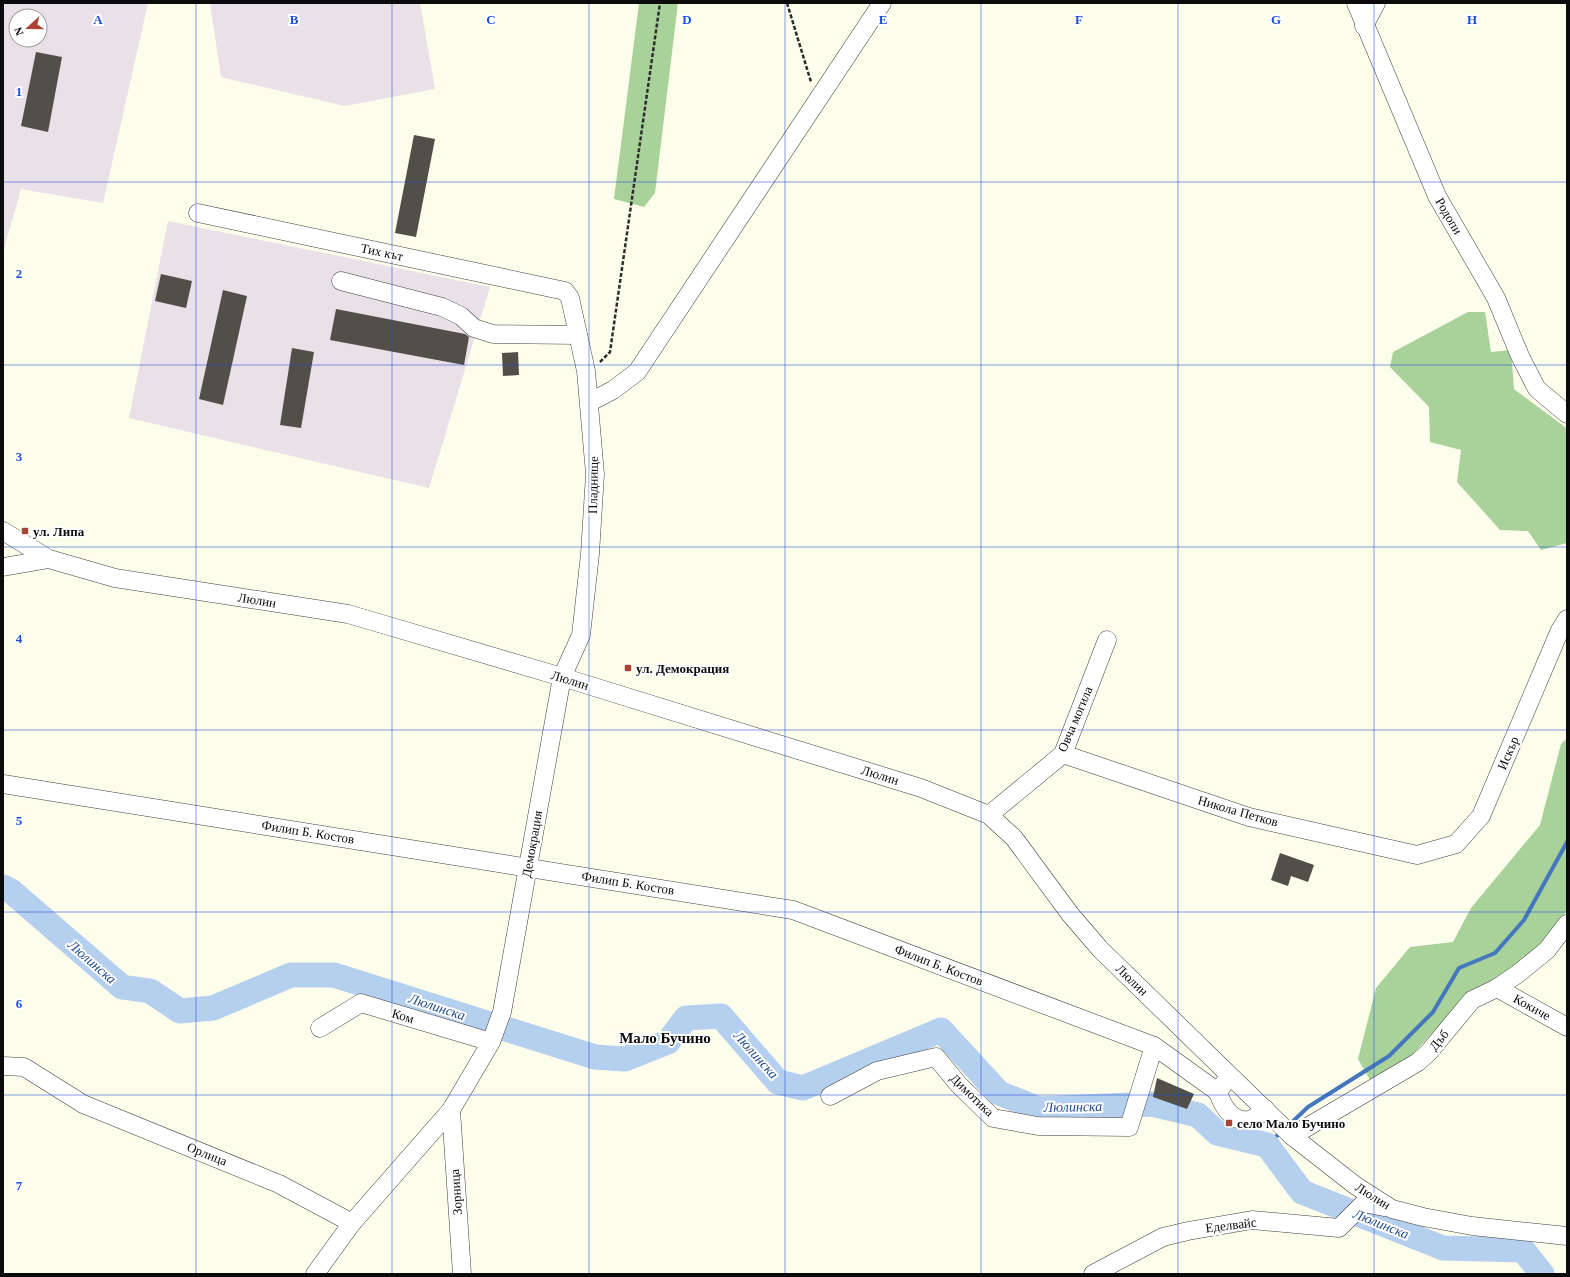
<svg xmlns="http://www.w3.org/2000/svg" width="1570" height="1277" font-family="Georgia,serif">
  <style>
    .industrial { fill: #e9e0e8; fill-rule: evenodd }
    .forest { fill: #a9d29a }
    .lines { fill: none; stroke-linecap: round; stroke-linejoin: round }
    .stream { stroke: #4477bd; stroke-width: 4 }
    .river { stroke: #b5cfef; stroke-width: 25 }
    .building { fill: #524e48 }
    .minor-casing { stroke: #3e3e3e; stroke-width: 19 }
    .path { stroke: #2d2d2d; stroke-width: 2.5; stroke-dasharray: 4 2; stroke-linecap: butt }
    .minor { stroke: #fff; stroke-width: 18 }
    .grid { fill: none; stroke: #1d4ed8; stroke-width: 1; stroke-opacity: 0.55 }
    .poi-dot { fill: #ab4333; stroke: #fff; stroke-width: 1.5 }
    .labels { text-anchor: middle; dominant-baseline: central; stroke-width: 4; stroke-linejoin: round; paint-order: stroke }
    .street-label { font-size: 13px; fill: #0b0b0b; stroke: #fff }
    .poi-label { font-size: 13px; font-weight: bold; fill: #0b0b0b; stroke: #fff; text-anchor: start }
    .water-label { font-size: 14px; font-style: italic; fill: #234c8e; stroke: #fff }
    .quarter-label { font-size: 15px; font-weight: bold; fill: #0b0b0b; stroke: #fff }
    .grid-label { font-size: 13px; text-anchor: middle; font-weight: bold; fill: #1d4ed8; stroke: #fff; stroke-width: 4; stroke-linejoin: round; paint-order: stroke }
  </style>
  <rect width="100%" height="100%" fill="#fdfdeb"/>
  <g class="industrial">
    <path d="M 3,3 L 148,3 L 103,203 L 21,189 L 3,252 ZM 16,16 L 40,16 L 40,40 L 16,40 Z"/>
    <path d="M 210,3 L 420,3 L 435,89 L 345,106 L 221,77 Z"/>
    <path d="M 168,221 L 490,287 L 429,488 L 129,418 Z"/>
  </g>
  <g class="forest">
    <path d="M 639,3 L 678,3 L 655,193 L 644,207 L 614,199 Z"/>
    <path d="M 1468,312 L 1485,312 L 1491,352 L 1511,350 L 1514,389 L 1565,427 L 1567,432 L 1567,543 L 1541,550 L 1528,531 L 1500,530 L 1457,482 L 1461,450 L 1430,442 L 1429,407 L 1390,367 L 1393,352 Z"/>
    <path d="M 1567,738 L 1567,911 L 1529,960 L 1471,992 L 1411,1056 L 1370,1080 L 1358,1059 L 1376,988 L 1410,947 L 1453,942 L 1471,908 L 1540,825 L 1561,744 Z"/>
  </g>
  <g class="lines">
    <g class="stream">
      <path d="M 1288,1126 L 1308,1107 L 1389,1056 L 1433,1012 L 1459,968 L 1495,953 L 1524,920 L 1567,842"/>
      <path d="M 1267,1145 L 1281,1132"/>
    </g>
    <path class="river" d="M 3,887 L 11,891 L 122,987 L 150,991 L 180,1011 L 213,1008 L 291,975 L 334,975 L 595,1057 L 625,1059 L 668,1042 L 686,1018 L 721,1016 L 778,1082 L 803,1088 L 941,1030 L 999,1093 L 1039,1109 L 1152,1104 L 1198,1115 L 1217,1133 L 1267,1145 L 1302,1192 L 1443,1248 L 1523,1250 L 1542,1274"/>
  </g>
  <g class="building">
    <path d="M 36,52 L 62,57 L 48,132 L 21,126 Z"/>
    <path d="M 414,135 L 435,139 L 416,237 L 395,233 Z"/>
    <path d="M 161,274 L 192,281 L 186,308 L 155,301 Z"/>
    <path d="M 223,290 L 247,296 L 223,405 L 199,399 Z"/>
    <path d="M 336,309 L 465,334 L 469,337 L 464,365 L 330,340 Z"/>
    <path d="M 292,348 L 314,352 L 301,428 L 280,425 Z"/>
    <path d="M 518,352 L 519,375 L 503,376 L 502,353 Z"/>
    <path d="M 1280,853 L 1314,865 L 1308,882 L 1291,876 L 1288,886 L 1271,880 Z"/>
    <path d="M 1157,1078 L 1194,1094 L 1187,1109 L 1153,1097 Z"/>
  </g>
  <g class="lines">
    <g class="minor-casing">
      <g id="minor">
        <path d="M 1356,3 L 1437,196 L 1496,298 L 1520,356 L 1537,389 L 1567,414"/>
        <path d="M 1364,26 L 1376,3"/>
        <path d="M 198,213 L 565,291 L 570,298 L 586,371 L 595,474 L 590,554 L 581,635 L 562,677 L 502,1012 L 491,1042 L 451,1110 L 352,1223"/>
        <path d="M 341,281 L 442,307 L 461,316 L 474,328 L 493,334 L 578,335"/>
        <path d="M 590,402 L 613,390 L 637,372 L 882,3"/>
        <path d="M 3,531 L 49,559 L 115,578 L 348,614 L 562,677 L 921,788 L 989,815 L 1014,838 L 1070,914 L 1100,949 L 1292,1136 L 1356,1186 L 1392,1209 L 1423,1217 L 1472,1226 L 1567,1236"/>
        <path d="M 3,567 L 49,559"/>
        <path d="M 1063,754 L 1249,817 L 1417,855 L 1456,844 L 1481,816 L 1560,630 L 1567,619"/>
        <path d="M 3,784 L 793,910 L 1154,1046 L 1218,1092"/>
        <path d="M 989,815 L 1063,754 L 1107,640"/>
        <path d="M 1497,988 L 1567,1027"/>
        <path d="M 320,1028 L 361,1003 L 491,1042"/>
        <path d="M 3,1066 L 24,1067 L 83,1104 L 279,1184 L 352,1223 L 315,1274"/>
        <path d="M 1225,1082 L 1218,1092 C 1222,1105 1232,1123 1249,1120 C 1254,1119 1261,1112 1265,1109"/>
        <path d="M 830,1096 L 877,1071 L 936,1057 L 959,1085 L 993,1118 L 1038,1126 L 1129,1127 L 1154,1046"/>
        <path d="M 451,1110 L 462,1274"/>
        <path d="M 1292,1136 L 1418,1062 L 1429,1052 L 1472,1000 L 1497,988 L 1519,973 L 1547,950 L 1567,924"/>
        <path d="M 1093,1274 L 1163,1237 L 1188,1231 L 1252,1220 L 1339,1228 L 1364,1203 L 1384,1207"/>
      </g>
    </g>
    <g class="path">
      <path d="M 787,3 L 811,82"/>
      <path d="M 600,362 L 610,352 L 660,3"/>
    </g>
    <use href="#minor" class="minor"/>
  </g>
  <path class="grid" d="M 196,3 L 196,1274M 392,3 L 392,1274M 589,3 L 589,1274M 785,3 L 785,1274M 981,3 L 981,1274M 1178,3 L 1178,1274M 1374,3 L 1374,1274M 3,182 L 1567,182M 3,365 L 1567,365M 3,547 L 1567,547M 3,730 L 1567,730M 3,912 L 1567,912M 3,1095 L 1567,1095"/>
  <g class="poi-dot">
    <rect x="21" y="527" width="8" height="8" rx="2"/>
    <rect x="624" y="664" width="8" height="8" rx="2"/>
    <rect x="1225" y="1119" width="8" height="8" rx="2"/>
  </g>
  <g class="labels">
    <g class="street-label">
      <text transform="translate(1449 216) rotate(60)">Родопи</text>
      <text transform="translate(382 252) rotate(12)">Тих кът</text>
      <text transform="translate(593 485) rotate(-89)">Пладнище</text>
      <text transform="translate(257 600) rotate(9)">Люлин</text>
      <text transform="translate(570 680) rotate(17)">Люлин</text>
      <text transform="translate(1075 719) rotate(-67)">Овча могила</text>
      <text transform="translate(1508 753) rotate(-67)">Искър</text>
      <text transform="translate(880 775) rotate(17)">Люлин</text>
      <text transform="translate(1238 811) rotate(16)">Никола Петков</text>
      <text transform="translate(308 832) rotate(9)">Филип Б. Костов</text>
      <text transform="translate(532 844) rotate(-80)">Демокрация</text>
      <text transform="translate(628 883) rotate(9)">Филип Б. Костов</text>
      <text transform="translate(939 965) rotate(21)">Филип Б. Костов</text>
      <text transform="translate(1132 980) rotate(44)">Люлин</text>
      <text transform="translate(1532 1007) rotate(29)">Кокиче</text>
      <text transform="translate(403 1016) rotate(17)">Ком</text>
      <text transform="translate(1439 1040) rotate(-50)">Дъб</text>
      <text transform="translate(972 1095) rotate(44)">Димотика</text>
      <text transform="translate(207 1154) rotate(22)">Орлица</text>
      <text transform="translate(456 1192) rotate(-94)">Зорница</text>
      <text transform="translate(1373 1196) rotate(32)">Люлин</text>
      <text transform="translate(1231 1225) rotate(-7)">Еделвайс</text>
    </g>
    <g class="poi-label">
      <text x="33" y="531">ул. Липа</text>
      <text x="636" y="668">ул. Демокрация</text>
      <text x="1237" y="1123">село Мало Бучино</text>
    </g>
    <g class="water-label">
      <text transform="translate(92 962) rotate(41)">Люлинска</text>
      <text transform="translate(437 1007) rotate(18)">Люлинска</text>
      <text transform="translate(756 1055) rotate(48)">Люлинска</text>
      <text transform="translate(1073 1107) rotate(-1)">Люлинска</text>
      <text transform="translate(1381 1224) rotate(22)">Люлинска</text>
    </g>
    <g class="quarter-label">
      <text x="665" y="1038">Мало Бучино</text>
    </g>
  </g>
  <g class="grid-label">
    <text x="98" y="24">A</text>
    <text x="294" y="24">B</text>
    <text x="491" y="24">C</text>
    <text x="687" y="24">D</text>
    <text x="883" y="24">E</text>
    <text x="1079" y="24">F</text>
    <text x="1276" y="24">G</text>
    <text x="1472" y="24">H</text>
    <text x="19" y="96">1</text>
    <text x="19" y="278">2</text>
    <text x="19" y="461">3</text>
    <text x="19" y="643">4</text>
    <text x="19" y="825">5</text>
    <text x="19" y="1008">6</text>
    <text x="19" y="1190">7</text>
  </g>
  <rect width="1570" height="1277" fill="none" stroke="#0b0b0b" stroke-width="8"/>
  <g transform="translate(28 28) rotate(249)"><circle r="19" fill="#ffffff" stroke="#9d9d9d"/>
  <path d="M0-3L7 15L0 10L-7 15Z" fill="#ab4333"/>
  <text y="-6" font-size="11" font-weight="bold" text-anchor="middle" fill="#0b0b0b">N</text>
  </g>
</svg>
